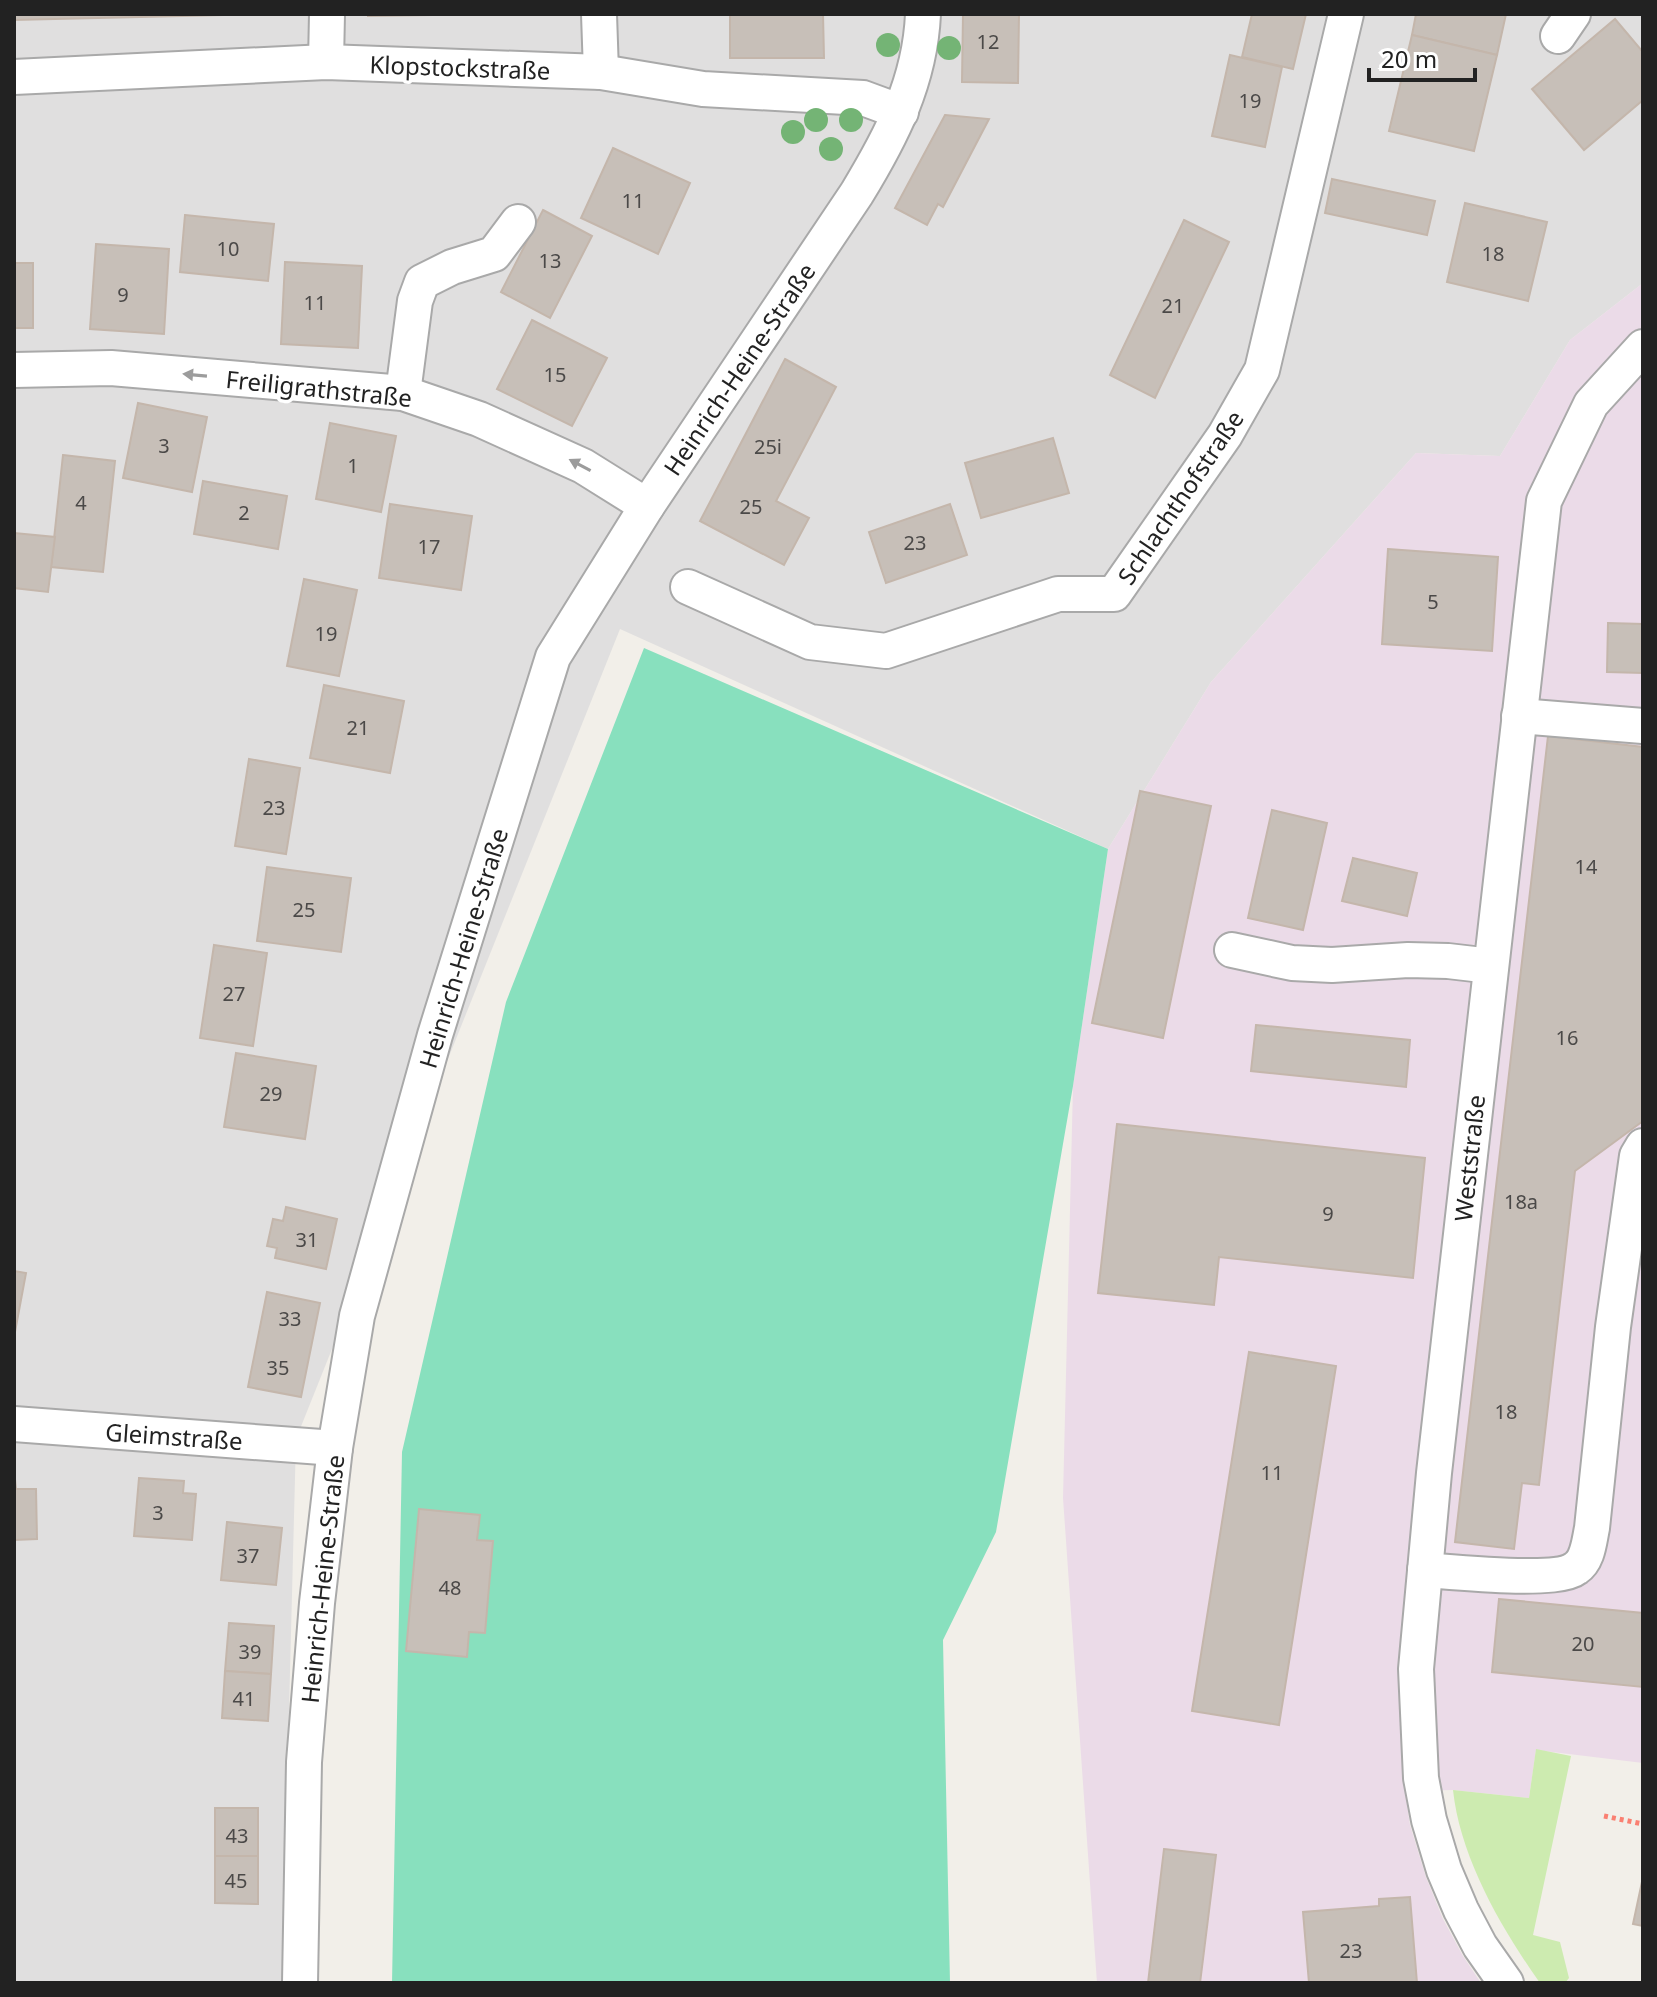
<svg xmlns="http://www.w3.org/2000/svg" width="1657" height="1997" font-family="'Noto Sans',sans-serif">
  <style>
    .residential { fill: #e0dfdf }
    .industrial { fill: #ebdbe8 }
    .grass { fill: #cdebb0 }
    .pitch { fill: #88e0be }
    .building { fill: #c7bfb8; stroke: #c4b6ab; stroke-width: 2 }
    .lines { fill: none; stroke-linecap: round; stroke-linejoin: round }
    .minor-casing { stroke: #a9a9a9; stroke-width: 38 }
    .path { stroke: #fa8072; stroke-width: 5; stroke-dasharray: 4 4; stroke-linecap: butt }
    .minor { stroke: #fff; stroke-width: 34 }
    .tree { fill: #74b475 }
    .oneway { fill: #9c9c9c }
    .labels { text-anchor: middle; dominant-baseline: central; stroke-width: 7; stroke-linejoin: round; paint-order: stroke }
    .number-label { font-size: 20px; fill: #4b4948 }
    .street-label { font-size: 24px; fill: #222; stroke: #fff }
  </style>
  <rect width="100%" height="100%" fill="#f2efe9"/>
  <path class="residential" d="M 14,14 L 1643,14 L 1643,283 L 1570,340 L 1500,456 L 1416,453 L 1211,682 L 1108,849 L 620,629 L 296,1439 L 282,1983 L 14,1983 Z"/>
  <path class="industrial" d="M 1643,283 L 1643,1763 L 1536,1750 L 1529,1798 L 1453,1790 L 1405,1791 L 1410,1825 L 1426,1877 L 1443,1919 L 1463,1956 L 1481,1983 L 1097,1983 L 1063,1498 L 1073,1086 L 1108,849 L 1211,682 L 1416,453 L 1500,456 L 1570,340 Z"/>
  <path class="grass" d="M 1536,1749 L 1571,1756 L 1533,1935 L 1560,1942 L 1569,1978 L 1565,1983 L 1540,1983 C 1501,1928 1460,1857 1453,1790 L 1529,1798 Z"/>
  <path class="pitch" d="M 644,648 L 1108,849 L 1073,1086 L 996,1532 L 943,1640 L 950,1983 L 392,1983 L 402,1452 L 506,1002 Z"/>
  <g class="building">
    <path d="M 14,14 L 266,14 L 14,20 Z"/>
    <path d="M 368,14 L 498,14 L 368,16 Z"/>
    <path d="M 730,14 L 823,14 L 824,58 L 730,58 Z"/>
    <path d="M 963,14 L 1019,14 L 1018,83 L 962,82 Z"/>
    <path d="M 1252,14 L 1306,14 L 1293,69 L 1242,57 Z"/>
    <path d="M 1416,14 L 1506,14 L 1497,55 L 1412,35 Z"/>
    <path d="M 1615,19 L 1643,52 L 1643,100 L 1584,150 L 1532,89 Z"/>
    <path d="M 1412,35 L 1497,55 L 1474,151 L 1389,131 Z"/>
    <path d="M 1230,55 L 1282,67 L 1265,147 L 1212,136 Z"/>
    <path d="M 945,115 L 989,119 L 943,207 L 938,204 L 927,225 L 895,208 Z"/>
    <path d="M 613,148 L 690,183 L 658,254 L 581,218 Z"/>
    <path d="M 1332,179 L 1435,201 L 1427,235 L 1325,213 Z"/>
    <path d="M 1465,203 L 1547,222 L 1528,301 L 1447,282 Z"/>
    <path d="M 543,210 L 592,236 L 550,318 L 501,292 Z"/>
    <path d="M 185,215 L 274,224 L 268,281 L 180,272 Z"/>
    <path d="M 1184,220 L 1229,242 L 1155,398 L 1110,375 Z"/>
    <path d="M 96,244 L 169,249 L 164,334 L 90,329 Z"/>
    <path d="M 285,262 L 362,266 L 358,348 L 281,344 Z"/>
    <rect x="14" y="263" width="19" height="65"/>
    <path d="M 532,320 L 607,358 L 572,426 L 497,389 Z"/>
    <path d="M 785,359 L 836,387 L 776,501 L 809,518 L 784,565 L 700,521 Z"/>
    <path d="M 138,403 L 207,417 L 192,492 L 123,478 Z"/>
    <path d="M 330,423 L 396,436 L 381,512 L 316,499 Z"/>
    <path d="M 1053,438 L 1069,493 L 981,518 L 965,463 Z"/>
    <path d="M 63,455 L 115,461 L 103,572 L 51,567 Z"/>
    <path d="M 203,481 L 287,496 L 278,549 L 194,534 Z"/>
    <path d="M 390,504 L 472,516 L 461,590 L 379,578 Z"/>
    <path d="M 950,504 L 967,555 L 886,583 L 869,532 Z"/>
    <path d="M 14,533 L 55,537 L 48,592 L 14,588 Z"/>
    <path d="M 1388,549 L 1498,557 L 1492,651 L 1382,644 Z"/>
    <path d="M 304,579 L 357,590 L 339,676 L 287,666 Z"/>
    <path d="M 1608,623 L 1643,624 L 1643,673 L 1607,672 Z"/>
    <path d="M 324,685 L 404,701 L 390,773 L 310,758 Z"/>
    <path d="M 1548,736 L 1643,747 L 1643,1121 L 1575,1171 L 1539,1485 L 1522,1483 L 1514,1549 L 1455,1542 Z"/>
    <path d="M 249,759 L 300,768 L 286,854 L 235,846 Z"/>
    <path d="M 1140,791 L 1211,806 L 1163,1038 L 1092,1023 Z"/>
    <path d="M 1272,810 L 1327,823 L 1303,930 L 1248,918 Z"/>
    <path d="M 1353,858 L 1417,873 L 1407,916 L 1342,901 Z"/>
    <path d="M 267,867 L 351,878 L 341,952 L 257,941 Z"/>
    <path d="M 214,945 L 267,953 L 253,1046 L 200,1038 Z"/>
    <path d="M 1256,1025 L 1410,1040 L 1406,1087 L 1251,1071 Z"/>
    <path d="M 236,1053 L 316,1066 L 305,1139 L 224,1127 Z"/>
    <path d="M 1117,1124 L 1425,1158 L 1413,1278 L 1219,1257 L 1214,1305 L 1098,1293 Z"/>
    <path d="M 286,1207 L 337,1219 L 326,1269 L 275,1258 L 277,1248 L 267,1246 L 273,1219 L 283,1221 Z"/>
    <path d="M 14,1271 L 26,1273 L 15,1332 L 14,1332 Z"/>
    <path d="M 267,1292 L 320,1303 L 301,1397 L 248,1387 Z"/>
    <path d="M 1249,1352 L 1336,1366 L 1279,1725 L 1192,1711 Z"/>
    <path d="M 14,1469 L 16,1489 L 36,1489 L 37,1539 L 14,1540 Z"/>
    <path d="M 139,1478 L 184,1481 L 183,1493 L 196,1494 L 192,1540 L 134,1536 Z"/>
    <path d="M 419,1509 L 480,1515 L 477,1540 L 493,1541 L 485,1633 L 469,1632 L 467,1657 L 406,1651 Z"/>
    <path d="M 227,1522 L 282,1528 L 276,1585 L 221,1580 Z"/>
    <path d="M 1499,1599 L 1643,1613 L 1643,1687 L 1492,1672 Z"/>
    <path d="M 229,1623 L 274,1626 L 271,1674 L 225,1671 Z"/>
    <path d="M 225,1671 L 271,1674 L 268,1721 L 222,1718 Z"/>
    <rect x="215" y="1808" width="43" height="48"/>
    <path d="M 1164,1849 L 1216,1855 L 1200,1983 L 1148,1983 Z"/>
    <path d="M 215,1856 L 258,1856 L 258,1904 L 215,1903 Z"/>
    <path d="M 1643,1877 L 1643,1926 L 1633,1924 Z"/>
    <path d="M 1410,1897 L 1417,1983 L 1309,1983 L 1303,1912 L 1379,1906 L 1379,1899 Z"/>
  </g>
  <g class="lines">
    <g class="minor-casing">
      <g id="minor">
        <path d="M 599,14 L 601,72"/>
        <path d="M 1558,36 L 1573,14"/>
        <path d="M 326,62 L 327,14"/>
        <path d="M 14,77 L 326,62 L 601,72 L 703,89 L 863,98 L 901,112"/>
        <path d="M 14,370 L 111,368 L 403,393 L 479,419 L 583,466 L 647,506"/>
        <path d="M 403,393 L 415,301 L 422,282 L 452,267 L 494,254 L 518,222"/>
        <path d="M 688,587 L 810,642 L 886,651 L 1058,594 L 1114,594 L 1225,435 L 1262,370 L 1346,14"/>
        <path d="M 1519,716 L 1643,726"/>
        <path d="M 1232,950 L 1292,963 L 1332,965 L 1408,960 L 1448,961 L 1491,966"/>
        <path d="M 14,1424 L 335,1448"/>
        <path d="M 1425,1570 C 1453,1572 1557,1583 1576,1568 C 1588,1560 1589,1542 1592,1528 L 1613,1327 L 1637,1156 L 1643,1146"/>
        <path d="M 300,1983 L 304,1762 L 317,1603 L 335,1448 L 357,1316 L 435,1035 L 553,657 L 647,506 L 857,193 C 891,137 920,82 923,14"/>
        <path d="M 1506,1983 L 1480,1946 L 1461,1910 L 1444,1870 L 1429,1820 L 1421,1778 L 1416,1669 L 1434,1473 L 1544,501 L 1591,404 L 1643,347"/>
      </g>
    </g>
    <path class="path" d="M 1604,1816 L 1643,1824"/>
    <use href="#minor" class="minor"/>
  </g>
  <g class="tree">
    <circle cx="888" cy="45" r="12"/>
    <circle cx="949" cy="48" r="12"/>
    <circle cx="816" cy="120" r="12"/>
    <circle cx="851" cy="120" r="12"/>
    <circle cx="793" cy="132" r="12"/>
    <circle cx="831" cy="149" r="12"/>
  </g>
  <defs><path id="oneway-solid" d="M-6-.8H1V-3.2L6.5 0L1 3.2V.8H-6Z" transform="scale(2)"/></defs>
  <g class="oneway">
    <use href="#oneway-solid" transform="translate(195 375) rotate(-175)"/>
    <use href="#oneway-solid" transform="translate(580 465) rotate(-152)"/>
  </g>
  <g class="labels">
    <g class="number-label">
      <text x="988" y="41">12</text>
      <text x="1250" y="100">19</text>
      <text x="633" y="200">11</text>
      <text x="228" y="248">10</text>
      <text x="1493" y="253">18</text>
      <text x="550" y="260">13</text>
      <text x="123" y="294">9</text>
      <text x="315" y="302">11</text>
      <text x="1173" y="305">21</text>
      <text x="555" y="374">15</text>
      <text x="164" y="445">3</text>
      <text x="768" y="446">25i</text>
      <text x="353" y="465">1</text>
      <text x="81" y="502">4</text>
      <text x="751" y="506">25</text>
      <text x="244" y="512">2</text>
      <text x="915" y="542">23</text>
      <text x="429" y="546">17</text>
      <text x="1433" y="601">5</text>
      <text x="326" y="633">19</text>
      <text x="358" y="727">21</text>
      <text x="274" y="807">23</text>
      <text x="1586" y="866">14</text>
      <text x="304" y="909">25</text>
      <text x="234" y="993">27</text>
      <text x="1567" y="1037">16</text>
      <text x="271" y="1093">29</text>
      <text x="1521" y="1201">18a</text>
      <text x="1328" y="1213">9</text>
      <text x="307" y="1239">31</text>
      <text x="290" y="1318">33</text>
      <text x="278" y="1367">35</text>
      <text x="1506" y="1411">18</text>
      <text x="1272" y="1472">11</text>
      <text x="158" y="1512">3</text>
      <text x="248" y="1555">37</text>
      <text x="450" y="1587">48</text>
      <text x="1583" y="1643">20</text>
      <text x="250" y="1651">39</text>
      <text x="244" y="1698">41</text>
      <text x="237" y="1835">43</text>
      <text x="236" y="1880">45</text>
      <text x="1351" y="1950">23</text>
    </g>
    <g class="street-label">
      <text transform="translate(460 67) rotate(2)">Klopstockstraße</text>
      <text transform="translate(739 369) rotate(-56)">Heinrich-Heine-Straße</text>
      <text transform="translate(319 388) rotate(6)">Freiligrathstraße</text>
      <text transform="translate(1180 497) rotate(-56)">Schlachthofstraße</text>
      <text transform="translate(463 948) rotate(-73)">Heinrich-Heine-Straße</text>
      <text transform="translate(1469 1158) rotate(-84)">Weststraße</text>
      <text transform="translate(174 1436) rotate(4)">Gleimstraße</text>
      <text transform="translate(322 1579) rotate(-84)">Heinrich-Heine-Straße</text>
    </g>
  </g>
  <rect width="1657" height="1997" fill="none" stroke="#222222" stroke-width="32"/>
  <path d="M1369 68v12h106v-12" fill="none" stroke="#222222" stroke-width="4"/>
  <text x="1381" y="68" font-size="24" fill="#222222" stroke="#ffffff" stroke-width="6" paint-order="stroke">20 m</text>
</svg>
